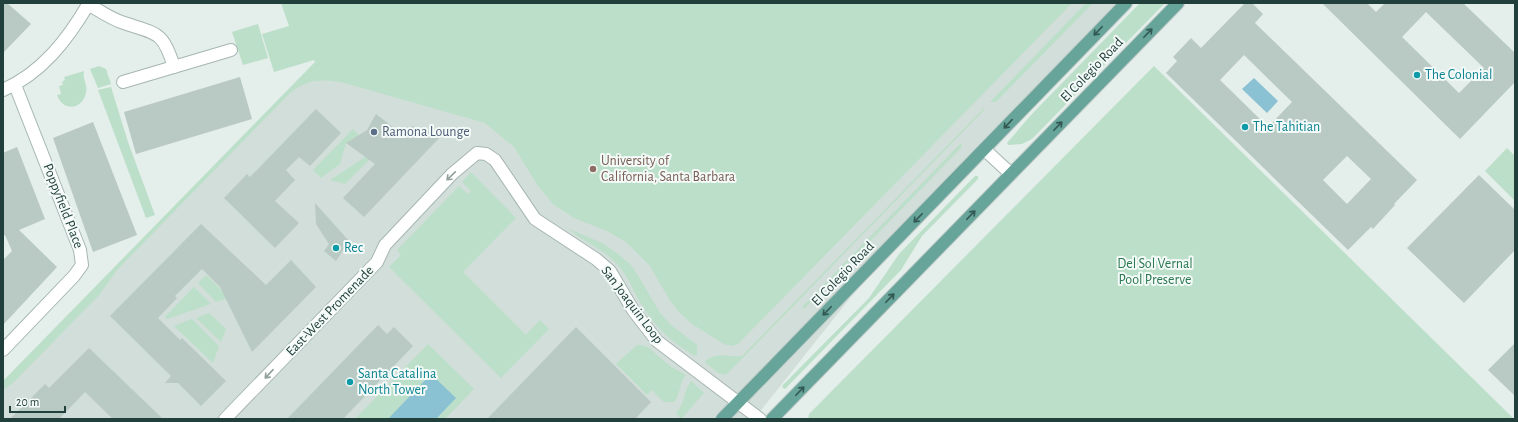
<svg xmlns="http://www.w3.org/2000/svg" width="1518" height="422" font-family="'Alegreya Sans',sans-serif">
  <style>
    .built { fill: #d2ded9 }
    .green { fill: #bcdfc9 }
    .water { fill: #8ac2d4 }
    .building { fill: #b9c9c3; fill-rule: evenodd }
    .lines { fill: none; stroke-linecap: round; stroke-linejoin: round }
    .minor-casing { stroke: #a6b6b2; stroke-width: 14 }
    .major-casing { stroke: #c1cac8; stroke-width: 14 }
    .minor { stroke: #fff; stroke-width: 12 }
    .major { stroke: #67a59a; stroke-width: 12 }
    .oneway { stroke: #335953 }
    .oneway2 { stroke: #90a09d }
    .culture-dot { fill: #0f9aa8; stroke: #f4faf8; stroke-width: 1.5 }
    .service-dot { fill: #5c6f8a; stroke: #f4faf8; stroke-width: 1.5 }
    .education-dot { fill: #8d6e63; stroke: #f4faf8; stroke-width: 1.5 }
    .labels { text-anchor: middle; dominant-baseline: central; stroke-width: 4; stroke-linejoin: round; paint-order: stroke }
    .street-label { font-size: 14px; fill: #22403b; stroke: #f4faf8 }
    .culture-label { font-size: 14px; fill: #0d838f; stroke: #f4faf8; text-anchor: start }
    .service-label { font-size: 14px; fill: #4e5e75; stroke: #f4faf8; text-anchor: start }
    .education-label { font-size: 14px; fill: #785e54; stroke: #f4faf8; text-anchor: start }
    .park-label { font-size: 14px; fill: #2b7950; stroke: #f4faf8 }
  </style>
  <rect width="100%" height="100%" fill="#e4eeea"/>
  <path class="built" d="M 372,3 L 1133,3 L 858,288 L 754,419 L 3,419 L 3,388 Z"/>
  <g class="green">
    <path d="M 281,3 L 1072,3 L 738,344 L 731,346 L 724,344 L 692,324 L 678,311 L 669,299 L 650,266 L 626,242 L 607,231 L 574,218 L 553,204 L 538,186 L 514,147 L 485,123 L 341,82 C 321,79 307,79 290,93 L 117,270 L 99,295 L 14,382 L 3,390 L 3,381 L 315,62 L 314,60 L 274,72 L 262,34 L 289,26 Z"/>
    <path d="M 1086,3 L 1093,3 L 996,102 L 990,102 Z"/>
    <path d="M 1140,3 L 1165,3 L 1032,139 L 1022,144 L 1008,145 L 1007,143 L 1031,115 Z"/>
    <path d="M 258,24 L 268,58 L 243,65 L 232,32 Z"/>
    <path d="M 99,66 L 106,69 L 111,84 L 98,88 L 90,69 Z"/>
    <path d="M 1154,66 L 1514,419 L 808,419 L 809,414 Z"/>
    <path d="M 84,71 C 82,79 88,85 86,93 C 82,110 63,112 57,95 L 61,94 L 59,86 L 63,85 L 62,82 L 65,80 L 64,77 Z"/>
    <path d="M 111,87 L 128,142 L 155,215 L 146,218 L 98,90 Z"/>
    <path d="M 984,108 L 985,109 L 726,375 L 718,373 L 705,362 C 715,351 729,358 742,356 Z"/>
    <path d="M 353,129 L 359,135 L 346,143 L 340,164 L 321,178 L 313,170 Z"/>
    <path d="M 961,143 L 962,147 L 804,309 L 802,307 Z"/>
    <path d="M 1507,148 L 1515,156 L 1515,201 L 1485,171 Z"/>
    <path d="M 376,150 L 376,153 L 345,184 L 330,180 Z"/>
    <path d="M 471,172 L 516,218 L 463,272 L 526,335 L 540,320 L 549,329 L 501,378 L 389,267 L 401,255 L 397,250 L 459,186 L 468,194 L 471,191 L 462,182 Z"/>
    <path d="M 975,176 L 978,176 L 978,179 L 922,236 L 901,270 L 785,389 L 783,388 L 782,386 L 869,298 L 899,254 Z"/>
    <path d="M 569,229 L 602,243 L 618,254 L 631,265 L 639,277 L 660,313 L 671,325 L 697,345 L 697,354 L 695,356 C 673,343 655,328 642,305 C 633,291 628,275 616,263 C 602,248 582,241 569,229 Z"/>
    <path d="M 206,275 L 229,298 L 216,302 L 198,283 Z"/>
    <path d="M 194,287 L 211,304 L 167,319 L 165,317 Z"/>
    <path d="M 209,313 L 226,329 L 221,342 L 196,318 Z"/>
    <path d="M 192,319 L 219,346 L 213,363 L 174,326 Z"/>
    <path d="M 428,344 L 474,389 L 445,419 L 355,419 Z"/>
    <path d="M 637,345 L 641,345 L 648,347 L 670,366 L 686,375 C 678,384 681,395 674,402 L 664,402 L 652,390 L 647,395 L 616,364 Z"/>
    <path d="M 691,381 L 704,393 L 681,419 L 676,413 C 686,402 683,392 691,381 Z"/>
  </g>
  <g class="water">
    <path d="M 1254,78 L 1278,101 L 1267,113 L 1242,89 Z"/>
    <path d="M 431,374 L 456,398 L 436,419 L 388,419 Z"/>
  </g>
  <g class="building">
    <path d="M 3,3 L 7,3 L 31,24 L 3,53 Z"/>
    <path d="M 1245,3 L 1252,3 L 1263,14 L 1255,23 L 1417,180 L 1394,204 L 1395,205 L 1373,229 L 1371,227 L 1348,250 L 1166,73 L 1177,61 L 1173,57 L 1191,38 L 1201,48 ZM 1244,55 L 1292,102 L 1268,127 L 1220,80 ZM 1347,156 L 1371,179 L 1347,204 L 1323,180 Z"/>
    <path d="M 1322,3 L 1367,3 L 1376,12 L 1385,3 L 1463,3 L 1515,53 L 1515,82 L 1460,139 ZM 1426,12 L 1484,68 L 1459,93 L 1402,37 Z"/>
    <path d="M 240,77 L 252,119 L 136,154 L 124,112 Z"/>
    <path d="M 316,109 L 341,133 L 310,166 L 299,157 L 286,170 L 295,180 L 275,201 L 299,223 L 275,248 L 224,198 L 247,174 L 250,177 Z"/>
    <path d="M 376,114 L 403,135 L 412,126 L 442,135 L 364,217 L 343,198 L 375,164 L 346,143 L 367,130 Z"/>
    <path d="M 93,122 L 137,235 L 93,252 L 53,138 Z"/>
    <path d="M 17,147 L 45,219 L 19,230 L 57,267 L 3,325 L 3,260 L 12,251 L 5,235 L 3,236 L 3,153 Z"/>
    <path d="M 1479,175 L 1515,210 L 1515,250 L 1464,303 L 1407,248 Z"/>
    <path d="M 315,203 L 349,241 L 336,261 L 324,251 L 329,244 L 316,224 Z"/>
    <path d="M 201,224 L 266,285 L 291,260 L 316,287 L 252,352 L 220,287 L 202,269 L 175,296 L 177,298 L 158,318 L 180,340 L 182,338 L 226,381 L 201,406 L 178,383 L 165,383 L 171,376 L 110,316 Z"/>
    <path d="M 378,325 L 387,334 L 394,327 L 413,346 L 343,419 L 287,419 Z"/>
    <path d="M 576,327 L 651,402 L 635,419 L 487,419 Z"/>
    <path d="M 1515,343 L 1515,396 L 1488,370 Z"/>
    <path d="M 89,348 L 163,419 L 113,419 L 85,392 L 59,419 L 10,419 L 45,384 L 49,388 Z"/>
  </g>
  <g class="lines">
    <g class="minor-casing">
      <g id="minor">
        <path d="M 88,4 C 100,11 111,19 124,23 C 157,34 163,31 174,67"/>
        <path d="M 123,82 L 231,50"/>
        <path d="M 3,90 C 42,73 68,39 89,3"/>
        <path d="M 985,150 L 1011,174"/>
        <path d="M 3,350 L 74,276 L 82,265 L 80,250 L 15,85"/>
        <path d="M 225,419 L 377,262 L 385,245 L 452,174 L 477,153 L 486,154 L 495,160 L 535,219 L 596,259 L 610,271 L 633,310 L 657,341 L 760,419"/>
      </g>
    </g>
    <g class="major-casing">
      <g id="major">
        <path d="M 722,419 L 1126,3"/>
        <path d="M 772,419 L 1178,3"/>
      </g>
    </g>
    <use href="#minor" class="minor"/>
    <use href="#major" class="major"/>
  </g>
  <defs><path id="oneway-shaft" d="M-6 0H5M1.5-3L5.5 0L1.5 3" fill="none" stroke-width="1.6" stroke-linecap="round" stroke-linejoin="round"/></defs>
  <g class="oneway">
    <use href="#oneway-shaft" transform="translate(1098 31) rotate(134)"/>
    <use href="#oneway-shaft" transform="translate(1148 33) rotate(-46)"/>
    <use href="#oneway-shaft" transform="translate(1008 124) rotate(133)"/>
    <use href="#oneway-shaft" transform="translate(1058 126) rotate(-46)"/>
    <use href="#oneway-shaft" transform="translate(971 215) rotate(-46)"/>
    <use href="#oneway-shaft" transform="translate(918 218) rotate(134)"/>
    <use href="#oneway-shaft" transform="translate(890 298) rotate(-46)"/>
    <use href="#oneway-shaft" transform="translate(827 311) rotate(134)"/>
    <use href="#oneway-shaft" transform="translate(800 391) rotate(-46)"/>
  </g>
  <g class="oneway2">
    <use href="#oneway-shaft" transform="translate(451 176) rotate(136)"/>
    <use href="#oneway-shaft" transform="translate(269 374) rotate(133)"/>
  </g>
  <g class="culture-dot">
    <circle cx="1417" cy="75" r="4"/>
    <circle cx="1245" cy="127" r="4"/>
    <circle cx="336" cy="248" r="4"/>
    <circle cx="350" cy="382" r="4"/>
  </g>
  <circle class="service-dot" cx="374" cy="132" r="4"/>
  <circle class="education-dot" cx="593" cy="169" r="4"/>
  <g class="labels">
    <g class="street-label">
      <text transform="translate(1092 70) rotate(-46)">El Colegio Road</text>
      <text transform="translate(63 206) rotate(69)">Poppyfield Place</text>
      <text transform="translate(843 274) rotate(-46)">El Colegio Road</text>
      <text transform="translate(632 305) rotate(53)">San Joaquin Loop</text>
      <text transform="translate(330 311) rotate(-46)">East-West Promenade</text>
    </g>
    <g class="culture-label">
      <text x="1425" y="75">The Colonial</text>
      <text x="1253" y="127">The Tahitian</text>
      <text x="344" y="248">Rec</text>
      <text x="358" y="374">Santa Catalina<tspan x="358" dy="16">North Tower</tspan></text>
    </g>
    <g class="service-label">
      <text x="382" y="132">Ramona Lounge</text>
    </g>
    <g class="education-label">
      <text x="601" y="161">University of<tspan x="601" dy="16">California, Santa Barbara</tspan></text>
    </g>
    <g class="park-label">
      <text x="1155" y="264">Del Sol Vernal<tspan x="1155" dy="16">Pool Preserve</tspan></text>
    </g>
  </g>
  <rect width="1518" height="422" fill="none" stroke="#22403b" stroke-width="8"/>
  <path d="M10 406v6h55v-6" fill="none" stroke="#22403b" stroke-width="2"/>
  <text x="16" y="406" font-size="12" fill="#22403b" stroke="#f4faf8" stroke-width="3" paint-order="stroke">20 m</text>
</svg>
